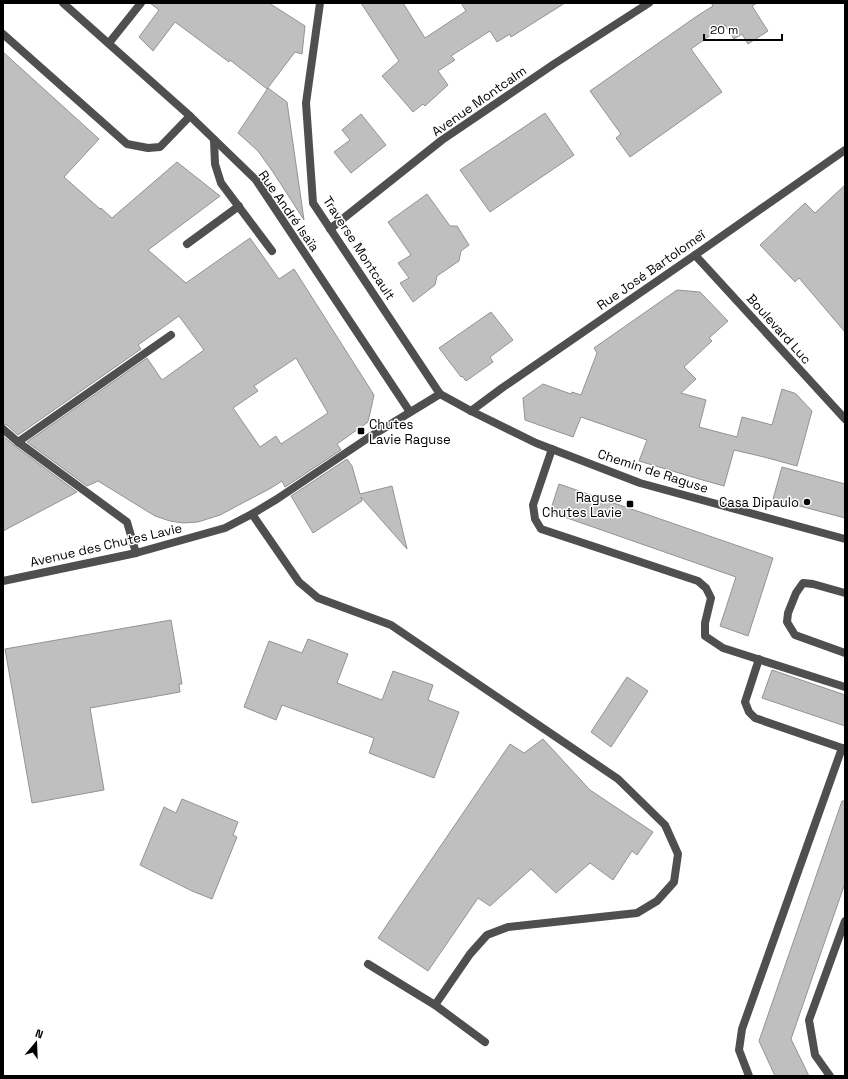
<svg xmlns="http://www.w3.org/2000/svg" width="848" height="1079" font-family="'Space Grotesk',sans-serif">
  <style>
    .building { fill: #bfbfbf; stroke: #939393; fill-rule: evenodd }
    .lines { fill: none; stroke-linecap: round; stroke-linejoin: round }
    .lane { stroke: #4f4f4f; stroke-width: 8 }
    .street { stroke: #4f4f4f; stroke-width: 8 }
    .poi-dot { fill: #000; stroke: #fff; stroke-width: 1.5 }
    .labels { text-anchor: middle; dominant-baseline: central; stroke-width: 3; stroke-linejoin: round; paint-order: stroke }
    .street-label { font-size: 13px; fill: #000; stroke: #fff }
    .poi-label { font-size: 13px; fill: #000; stroke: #fff; text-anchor: end }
  </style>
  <rect width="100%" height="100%" fill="#fff"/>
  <g class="building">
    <path d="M 150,3 L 269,3 L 305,26 L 302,54 L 295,52 L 267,89 L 230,60 L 229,62 L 175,22 L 153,51 L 139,37 L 159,10 Z"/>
    <path d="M 361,3 L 403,3 L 425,38 L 466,11 L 461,3 L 565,3 L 511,37 L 510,34 L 497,42 L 490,31 L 451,56 L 455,60 L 438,71 L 448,85 L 425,106 L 423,104 L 413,112 L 382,76 L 399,61 Z"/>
    <path d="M 711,3 L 757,3 L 752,6 L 768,31 L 748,44 L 742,34 L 734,39 L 725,25 L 691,49 L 722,92 L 630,157 L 616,138 L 621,134 L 590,91 L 697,16 L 713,6 Z"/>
    <path d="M 3,52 L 99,139 L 64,177 L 100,209 L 101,208 L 112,218 L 177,162 L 220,196 L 148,250 L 186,283 L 250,238 L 279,279 L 294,269 L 374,395 L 368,422 L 337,444 L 341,450 L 285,487 L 282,481 L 271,488 L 220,515 L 198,522 L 183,523 L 170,521 L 155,516 L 98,481 L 87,486 L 27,442 L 147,358 L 162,380 L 204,350 L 179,316 L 138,345 L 141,349 L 18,435 L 7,425 L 3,424 ZM 296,358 L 328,413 L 281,444 L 276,436 L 260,447 L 233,408 L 258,391 L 254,386 Z"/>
    <path d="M 268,88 L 287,102 L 304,220 L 273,172 L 258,151 L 238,133 Z"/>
    <path d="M 545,113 L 574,155 L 490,212 L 460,170 Z"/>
    <path d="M 361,114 L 386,145 L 351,173 L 334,152 L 350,140 L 342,130 Z"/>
    <path d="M 845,185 L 845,332 L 799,278 L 795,282 L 760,245 L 805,203 L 815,213 Z"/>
    <path d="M 427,194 L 450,226 L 457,226 L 469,245 L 461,251 L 459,261 L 437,276 L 435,285 L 413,302 L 400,283 L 409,278 L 398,263 L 411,255 L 388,222 Z"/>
    <path d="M 677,290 L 700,292 L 728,321 L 709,338 L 712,341 L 684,367 L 696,379 L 681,393 L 706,400 L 699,427 L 737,437 L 742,417 L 772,425 L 782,389 L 794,393 L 796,394 L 812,411 L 797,466 L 764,457 L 734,450 L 724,486 L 699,479 L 639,461 L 647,440 L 581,417 L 573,437 L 525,420 L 523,398 L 543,384 L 571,394 L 572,392 L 581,395 L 597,353 L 594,348 Z"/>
    <path d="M 491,312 L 513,340 L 490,357 L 493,362 L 466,381 L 462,376 L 461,377 L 439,348 Z"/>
    <path d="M 3,436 L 15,446 L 77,492 L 3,531 Z"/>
    <path d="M 347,459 L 352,466 L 360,494 L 392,486 L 407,549 L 361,497 L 362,501 L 313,533 L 291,496 Z"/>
    <path d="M 782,467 L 845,484 L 845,518 L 773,499 Z"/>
    <path d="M 559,484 L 773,558 L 748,636 L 720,626 L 736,577 L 550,512 Z"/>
    <path d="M 171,620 L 182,684 L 179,684 L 180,692 L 90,708 L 104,790 L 32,803 L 5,649 Z"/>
    <path d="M 308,639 L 348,654 L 337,683 L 382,700 L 393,671 L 433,685 L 428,700 L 459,712 L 434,778 L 369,753 L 374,738 L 282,705 L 276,720 L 244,707 L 269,641 L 302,653 Z"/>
    <path d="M 772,670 L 845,695 L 845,726 L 762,698 Z"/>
    <path d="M 627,677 L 648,691 L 611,747 L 591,732 Z"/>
    <path d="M 543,739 L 590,790 L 653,832 L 637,855 L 632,851 L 613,880 L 590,863 L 556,893 L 531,869 L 490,906 L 478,898 L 428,971 L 378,938 L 510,744 L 524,753 Z"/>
    <path d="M 182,799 L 238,822 L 233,835 L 237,837 L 212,899 L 192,891 L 140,865 L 164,807 L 176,813 Z"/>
    <path d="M 842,801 L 845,801 L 845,883 L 791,1039 L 809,1076 L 775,1076 L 759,1041 Z"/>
  </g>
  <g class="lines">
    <g class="lane">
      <path d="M 3,34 L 127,144 L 148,148 L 160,147 L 190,116"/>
      <path d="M 214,140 L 215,164 L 221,183 L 272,251"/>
      <path d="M 187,244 L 239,206"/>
      <path d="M 18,442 L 171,335"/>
      <path d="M 552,449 L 533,505 L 535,519 L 541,529 L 698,581 L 706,588 L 711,598 L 705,623 L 705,636 L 723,648 L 845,687"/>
      <path d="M 252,514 L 299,582 L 318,598 L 391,625 L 618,779 L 665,825 L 678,854 L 674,882 L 657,901 L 637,913 L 508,927 L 487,935 L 470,954 L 435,1005"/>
      <path d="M 845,593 L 813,584 L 803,583 L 796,593 L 788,613 L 787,622 L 795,635 L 845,653"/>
      <path d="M 759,659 L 745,702 L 749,712 L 755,718 L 845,749"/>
      <path d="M 368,964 L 435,1005 L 485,1042"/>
      <path d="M 749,1076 L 739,1050 L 742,1029 L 842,748"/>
      <path d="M 830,1076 L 815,1055 L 809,1020 L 845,921"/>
    </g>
    <g class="street">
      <path d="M 63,3 L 190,116 L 256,180 L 410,412"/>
      <path d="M 320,3 L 306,103 L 313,203 L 440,394 L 471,411 L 536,443 L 640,483 L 845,539"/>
      <path d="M 109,43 L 141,3"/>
      <path d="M 330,229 L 442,140 L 554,64 L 649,3"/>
      <path d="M 695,255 L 845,419"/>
      <path d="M 471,411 L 502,388 L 695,255 L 845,150"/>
      <path d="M 3,429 L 18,442 L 127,522 L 136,553"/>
      <path d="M 3,581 L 136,553 L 225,528 L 252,514 L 277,499 L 368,438 L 440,394"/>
    </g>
  </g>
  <g class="poi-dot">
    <rect x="357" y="427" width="8" height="8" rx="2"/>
    <circle cx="807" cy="502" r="4"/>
    <rect x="626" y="500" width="8" height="8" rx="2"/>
  </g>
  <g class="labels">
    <g class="street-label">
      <text transform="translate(479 101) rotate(-35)">Avenue Montcalm</text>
      <text transform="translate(289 211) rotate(55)">Rue André Isaïa</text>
      <text transform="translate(359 248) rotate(57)">Traverse Montcault</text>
      <text transform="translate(651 270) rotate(-35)">Rue José Bartolomeï</text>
      <text transform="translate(779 329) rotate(48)">Boulevard Luc</text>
      <text transform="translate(653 471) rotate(18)">Chemin de Raguse</text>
      <text transform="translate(106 545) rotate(-13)">Avenue des Chutes Lavie</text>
    </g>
    <g class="poi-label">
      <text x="369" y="424" text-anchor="start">Chutes<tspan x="369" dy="15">Lavie Raguse</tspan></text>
      <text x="622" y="497">Raguse<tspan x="622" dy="15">Chutes Lavie</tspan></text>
      <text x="799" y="502">Casa Dipaulo</text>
    </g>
  </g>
  <rect width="848" height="1079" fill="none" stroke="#000000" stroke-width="8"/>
  <g transform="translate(36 1043) rotate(19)" stroke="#ffffff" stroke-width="3" paint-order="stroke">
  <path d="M0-3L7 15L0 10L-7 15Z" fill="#000000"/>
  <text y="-6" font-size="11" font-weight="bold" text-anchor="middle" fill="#000000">N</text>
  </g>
  <path d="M704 34v6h78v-6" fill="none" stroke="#000000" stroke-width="2"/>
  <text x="710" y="34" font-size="12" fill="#000000" stroke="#ffffff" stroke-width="3" paint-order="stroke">20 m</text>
</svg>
